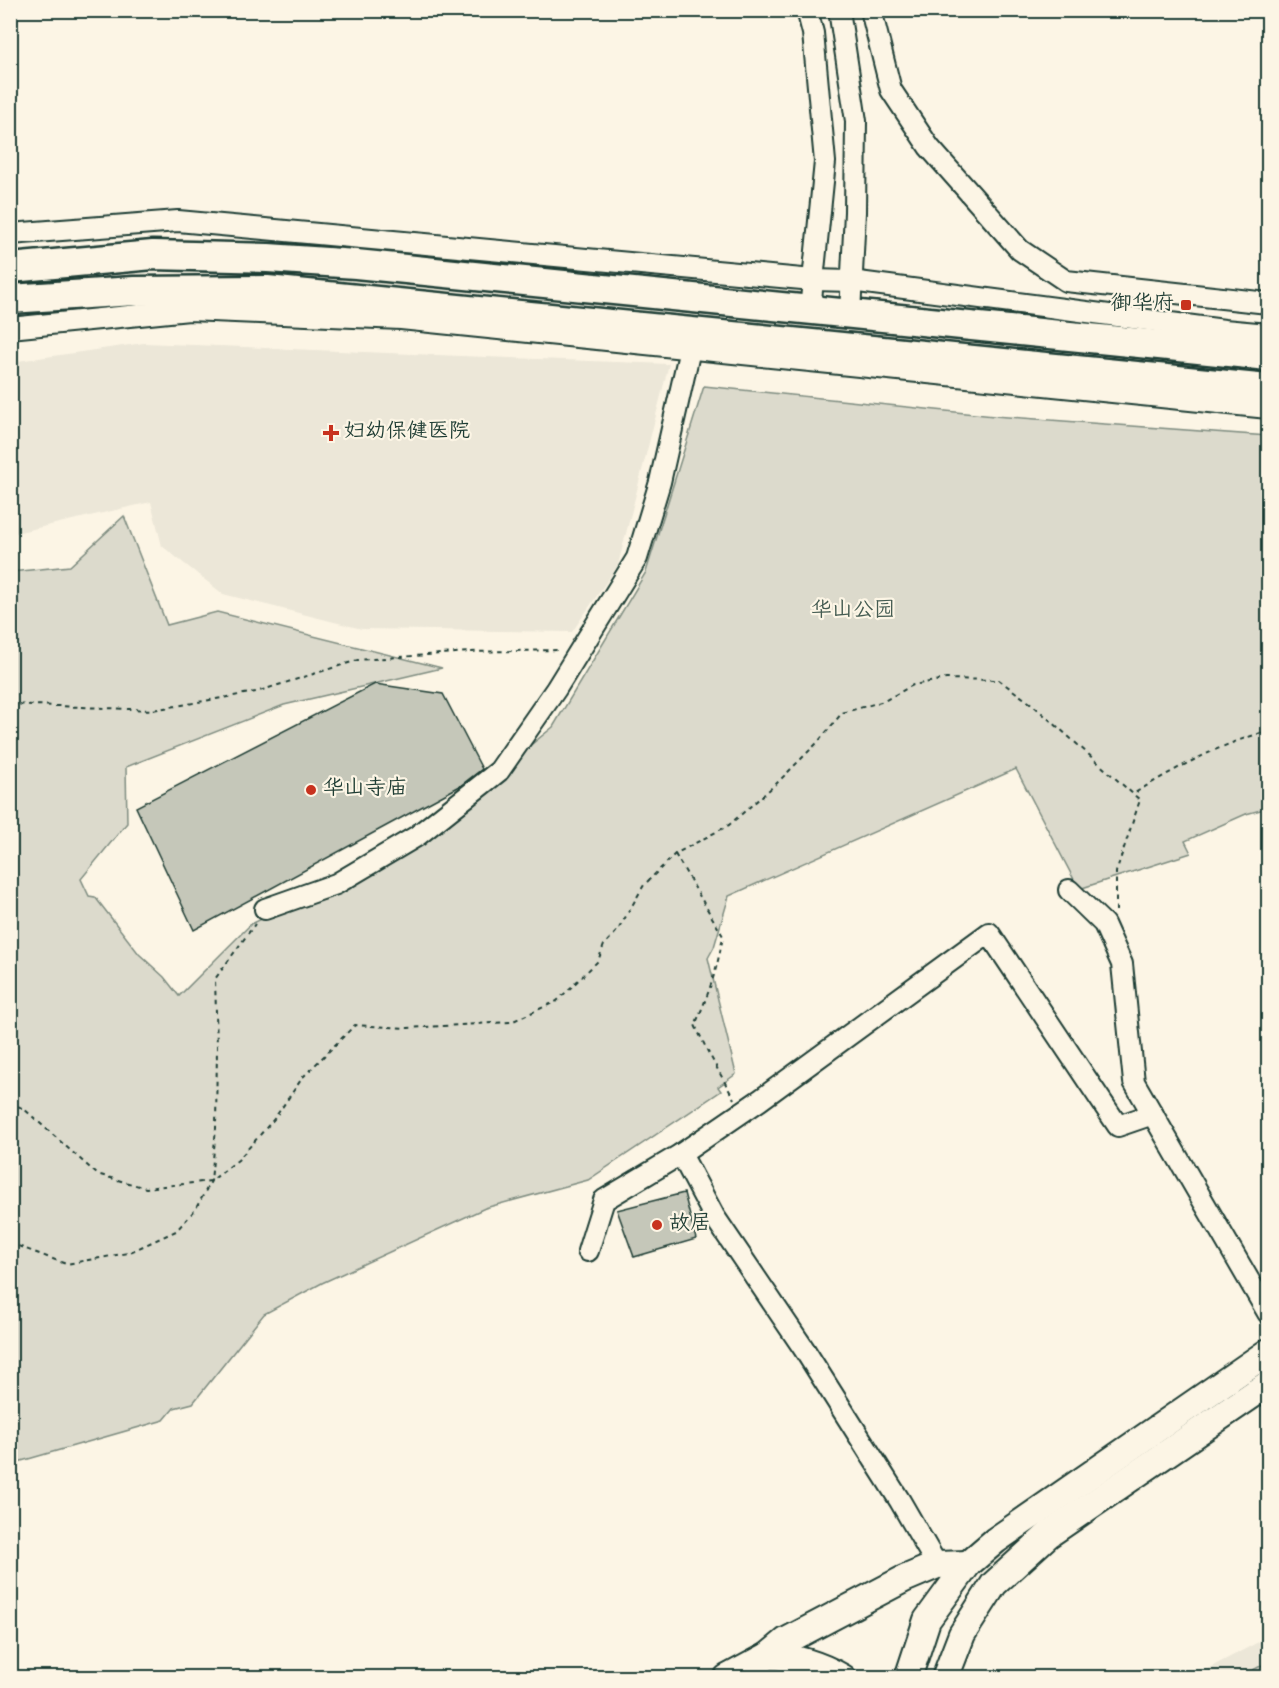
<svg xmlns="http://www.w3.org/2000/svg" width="1279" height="1688" font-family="Dekko,'LXGW WenKai TC',sans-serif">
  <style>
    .built { fill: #ece7d8 }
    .green { fill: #dcdacc; stroke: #7e8c80; stroke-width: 1.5 }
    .building { fill: #c5c7b9; stroke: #1f3d34; stroke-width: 1.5 }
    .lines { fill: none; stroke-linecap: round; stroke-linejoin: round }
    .minor-casing { stroke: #1f3d34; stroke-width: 24 }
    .major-casing { stroke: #1f3d34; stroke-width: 30 }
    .highway-casing { stroke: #1f3d34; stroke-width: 33 }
    .path { stroke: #1f3d34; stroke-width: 2; stroke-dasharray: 4.5 4.5; stroke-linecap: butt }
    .minor { stroke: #fcf5e5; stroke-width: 20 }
    .major { stroke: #fcf5e5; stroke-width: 26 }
    .highway { stroke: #fcf5e5; stroke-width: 28 }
    .poi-dot { fill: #c8321e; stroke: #fcf5e5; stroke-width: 2 }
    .labels { text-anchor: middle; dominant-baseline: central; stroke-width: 4.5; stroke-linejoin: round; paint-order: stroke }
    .poi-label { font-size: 21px; fill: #1f3d34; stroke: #fcf5e5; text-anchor: start }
    .park-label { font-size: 21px; fill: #455c52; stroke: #fcf5e5 }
  </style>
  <rect width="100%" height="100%" fill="#fcf5e5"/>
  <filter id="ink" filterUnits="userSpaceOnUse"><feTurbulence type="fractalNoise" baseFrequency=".0167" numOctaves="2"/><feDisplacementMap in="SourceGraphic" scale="12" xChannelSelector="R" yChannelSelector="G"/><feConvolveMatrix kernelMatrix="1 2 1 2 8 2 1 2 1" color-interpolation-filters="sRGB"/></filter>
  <g filter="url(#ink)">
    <g class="built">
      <path d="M 144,343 L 511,358 L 669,364 L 618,565 L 572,632 L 362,629 L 223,594 L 162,546 L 151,502 L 11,534 L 11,362 Z"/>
      <path d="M 1268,1637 L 1268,1677 L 1192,1677 Z"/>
    </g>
    <g class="green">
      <path d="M 704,386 L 994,416 L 1268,436 L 1268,808 L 1246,814 L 1185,841 L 1191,853 L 1079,889 L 1016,769 L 729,896 L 714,947 L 708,958 L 736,1074 L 718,1087 L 721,1091 L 588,1180 L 485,1208 L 322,1283 L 264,1314 L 193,1403 L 174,1408 L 164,1420 L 11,1464 L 11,572 L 70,566 L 124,516 L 167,625 L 217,612 L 442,668 L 284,705 L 126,767 L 127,823 L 81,879 L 89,896 L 95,897 L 139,954 L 164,977 L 179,996 L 251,924 L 391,857 L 553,727 L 646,572 Z"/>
      <path d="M 1268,1662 L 1268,1677 L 1240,1677 Z"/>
    </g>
    <g class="building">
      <path d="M 375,684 L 443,694 L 482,769 L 460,786 L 194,930 L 136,807 Z"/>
      <path d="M 684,1193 L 696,1239 L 634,1257 L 617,1210 Z"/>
    </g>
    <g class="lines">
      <g class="minor-casing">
        <g id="minor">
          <path d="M 807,10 L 813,33 L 825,162 L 810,310"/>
          <path d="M 839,10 L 856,121 L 855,212 L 850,314"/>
          <path d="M 871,10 L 891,90 L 929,147 L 1020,250 L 1066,281 L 1268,303"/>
          <path d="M 10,234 L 178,221 L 813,280 L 851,281 L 1224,330 L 1268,334"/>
          <path d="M 10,328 L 189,310 L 401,319 L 1268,408"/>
          <path d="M 1069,890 L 1104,924 L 1122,964 L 1134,1082 L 1268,1313"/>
          <path d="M 265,909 L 336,884 L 417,836 L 499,771 L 556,689 L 637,558 L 660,482 L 690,349"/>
          <path d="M 681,1154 L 714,1216 L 804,1349 L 900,1501 L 937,1565"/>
          <path d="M 588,1251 L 604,1200 L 681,1154 L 760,1100 L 989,933 L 1118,1126 L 1153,1114"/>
        </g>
      </g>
      <g class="major-casing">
        <g id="major">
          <path d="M 768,1656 C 795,1657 819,1664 843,1678"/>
          <path d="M 727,1678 L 768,1656 L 786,1641 L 904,1579 L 937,1565 L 968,1564"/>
          <path d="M 908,1678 L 927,1620 L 968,1564 L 996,1540 L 1268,1352"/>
          <path d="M 945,1678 L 962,1634 L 994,1584 L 1049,1534 L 1268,1384"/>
        </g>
      </g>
      <g class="highway-casing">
        <g id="highway">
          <path d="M 10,268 L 153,255 L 268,258 L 356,264 L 1268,356"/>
          <path d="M 10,299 L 134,291 L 267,290 L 1268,389"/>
        </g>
      </g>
      <g class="path">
        <path d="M 10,704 L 153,710 L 256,692 L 358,660 L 469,652 L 560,650"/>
        <path d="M 675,854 L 723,936 C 718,967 708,996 695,1025 L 707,1050 L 734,1099"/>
        <path d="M 1116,911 L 1116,872 L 1140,800 L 1133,794"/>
        <path d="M 10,1102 L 24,1109 L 97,1174 L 146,1188 L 211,1181 L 238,1160 L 274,1119 L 303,1077 L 355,1025 L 408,1028 L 511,1022 L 557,1001 L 598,961 L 604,945 L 618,930 L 644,885 L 675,854 L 729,825 L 776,784 L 818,742 L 842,713 L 884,701 L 913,685 L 946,679 L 999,680 L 1033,705 L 1133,794 C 1176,768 1220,744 1268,731"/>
        <path d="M 10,1243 L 66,1264 L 128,1253 L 176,1231 L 195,1210 L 211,1181 L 216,1128 L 217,1046 L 215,979 L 255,924"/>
      </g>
      <use href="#minor" class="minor"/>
      <use href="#major" class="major"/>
      <use href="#highway" class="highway"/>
    </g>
  </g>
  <g class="poi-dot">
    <rect x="1180" y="299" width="12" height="12" rx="3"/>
    <path d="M328 424h6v6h6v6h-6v6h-6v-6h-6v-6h6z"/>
    <circle cx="311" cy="790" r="6"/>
    <circle cx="657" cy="1225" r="6"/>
  </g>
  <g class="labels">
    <g class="poi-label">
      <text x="1174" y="305" text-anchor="end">御华府</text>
      <text x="344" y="433">妇幼保健医院</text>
      <text x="323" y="790">华山寺庙</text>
      <text x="669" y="1225">故居</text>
    </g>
    <g class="park-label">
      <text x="853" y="612">华山公园</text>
    </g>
  </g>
  <rect width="1279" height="1688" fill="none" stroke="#fcf5e5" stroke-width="36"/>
  <rect x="18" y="18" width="1243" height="1652" fill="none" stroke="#1f3d34" stroke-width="2" filter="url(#ink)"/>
</svg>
